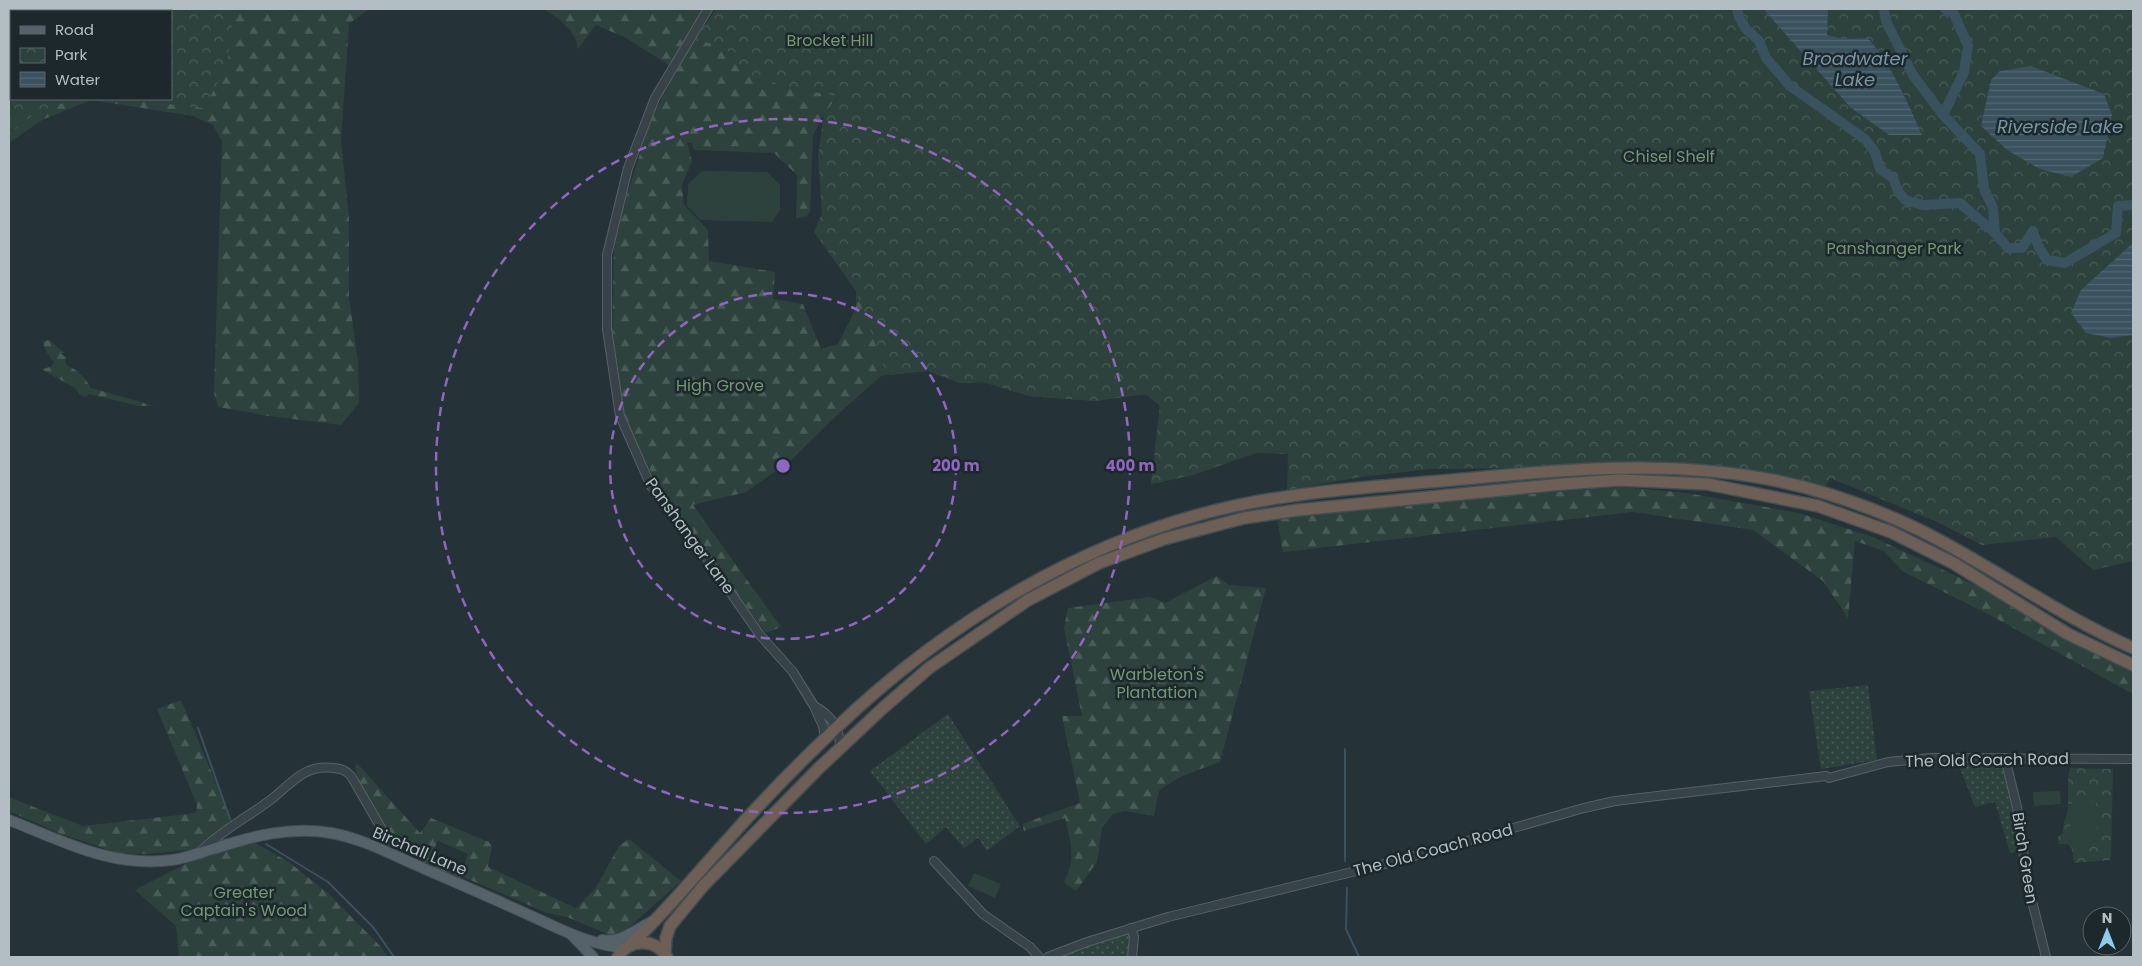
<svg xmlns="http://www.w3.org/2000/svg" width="2142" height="966" font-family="Poppins,sans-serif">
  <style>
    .grass { fill: url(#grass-dots) }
    .forest { fill: url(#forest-firs) }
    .park { fill: url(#park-crowns) }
    .garden { fill: #2d423c }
    .water { fill: url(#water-rules) }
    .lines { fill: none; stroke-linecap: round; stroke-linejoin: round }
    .stream { stroke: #3a515e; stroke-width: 2 }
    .river { stroke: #3a515e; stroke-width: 10 }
    .minor-casing { stroke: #566166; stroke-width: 10 }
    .major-casing { stroke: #444f54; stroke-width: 12 }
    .highway-casing { stroke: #434e53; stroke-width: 14 }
    .minor { stroke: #384349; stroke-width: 8 }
    .major { stroke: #566269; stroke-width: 10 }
    .highway { stroke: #6e5f56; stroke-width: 11 }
    .ring { fill: none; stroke: #9166c1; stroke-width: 2.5; stroke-dasharray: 9 6 }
    .labels { text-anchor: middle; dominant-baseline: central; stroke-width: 5; stroke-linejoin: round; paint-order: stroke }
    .park-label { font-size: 16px; fill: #749874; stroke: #1d282d }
    .street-label { font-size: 16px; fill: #b3bec4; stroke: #1d282d }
    .water-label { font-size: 18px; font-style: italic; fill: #7796a5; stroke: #1d282d }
    .centre { fill: #9166c1; stroke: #1d282d; stroke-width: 2.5 }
    .ring-label { font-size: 15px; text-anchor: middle; font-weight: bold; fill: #9166c1; stroke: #1d282d; stroke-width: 5; stroke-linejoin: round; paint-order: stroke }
  </style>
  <defs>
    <pattern id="grass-dots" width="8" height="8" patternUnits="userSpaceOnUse" patternTransform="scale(1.25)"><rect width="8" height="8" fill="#2d423c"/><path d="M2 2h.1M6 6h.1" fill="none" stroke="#495c57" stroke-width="1.8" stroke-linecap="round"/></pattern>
    <pattern id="forest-firs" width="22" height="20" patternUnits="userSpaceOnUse" patternTransform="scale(1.25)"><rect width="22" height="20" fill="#2d423c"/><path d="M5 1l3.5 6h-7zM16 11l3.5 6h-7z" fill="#495c57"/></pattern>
    <pattern id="park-crowns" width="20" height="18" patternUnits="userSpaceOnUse" patternTransform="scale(1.25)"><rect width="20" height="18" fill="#2d423c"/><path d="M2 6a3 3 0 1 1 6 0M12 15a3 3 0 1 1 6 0" fill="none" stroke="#495c57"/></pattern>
    <pattern id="water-rules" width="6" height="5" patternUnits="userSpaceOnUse" patternTransform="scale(1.25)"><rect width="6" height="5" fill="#3a515e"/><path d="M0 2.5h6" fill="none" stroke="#546873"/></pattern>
  </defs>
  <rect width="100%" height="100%" fill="#253238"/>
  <g class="grass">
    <path d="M 1868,685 L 1877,760 L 1821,769 L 1809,691 Z"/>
    <path d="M 948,714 L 1020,826 L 987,851 L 978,838 L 964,848 L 946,827 L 926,844 L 870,771 Z"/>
    <path d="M 1962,763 L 1975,765 L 1998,763 L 2001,765 L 2014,805 L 2019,850 L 2010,853 L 1995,802 L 1975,807 L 1960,768 Z"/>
    <path d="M 1127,933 L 1132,936 L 1130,957 L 1061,957 L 1062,955 Z"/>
  </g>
  <g class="forest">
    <path d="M 219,9 L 369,9 L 349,24 L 341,139 L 349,218 L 349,297 L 358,361 L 359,403 L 341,425 L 268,416 L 218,407 L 214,393 L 222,141 L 213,125 L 193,116 L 91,100 L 42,120 L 9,143 L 9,106 L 32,99 L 171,99 Z"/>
    <path d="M 544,9 L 705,9 L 670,66 L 626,38 L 596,25 L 578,49 C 577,31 558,18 544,9 Z"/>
    <path d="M 694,41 L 723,44 L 733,59 L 794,89 L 839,95 L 824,114 L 813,135 L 810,212 L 806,217 L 796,218 L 797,175 L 774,153 L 694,150 L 692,143 L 687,143 L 692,161 L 682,185 L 684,205 L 708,230 L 709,261 L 775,272 L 773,299 L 803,304 L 821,349 L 838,344 L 856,308 L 856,291 L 1084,226 L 1193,475 L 1151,484 L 1160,406 L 1146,394 L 1095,401 L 1029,396 L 983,382 L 960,383 L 928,371 L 887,375 L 881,376 L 837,415 L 790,461 L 746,492 L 693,505 L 781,627 L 766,633 L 725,578 L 654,478 L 624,417 L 615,376 L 612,346 L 614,245 L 623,207 L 648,128 L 663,95 Z"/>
    <path d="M 49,340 L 65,353 L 60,353 L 67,358 L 65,361 L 67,366 C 78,369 85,378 91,388 L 155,406 L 139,406 L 89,394 L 86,397 L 80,395 L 75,388 L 41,369 L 51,367 L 54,362 C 49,355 43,349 43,341 Z"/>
    <path d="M 1622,487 L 1687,493 L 1799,513 L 1873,537 L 1990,592 L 2133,671 L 2133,694 L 1988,614 L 1902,571 L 1884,551 L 1855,541 L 1848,618 L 1823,581 L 1753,530 L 1633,512 L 1283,552 L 1277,519 L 1472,498 Z"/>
    <path d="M 1217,576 L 1229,585 L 1266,588 L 1220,762 C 1198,770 1177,776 1159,791 L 1154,816 L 1125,811 L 1113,814 L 1102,828 L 1097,862 L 1076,891 L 1064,882 C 1076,860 1071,842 1065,818 L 1024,831 L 1022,824 L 1080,803 L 1062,716 L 1082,716 L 1064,628 L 1068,608 L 1150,597 L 1165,603 Z"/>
    <path d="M 181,700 L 234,825 L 204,848 L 148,854 L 118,853 L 61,834 L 9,811 L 9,795 L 11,798 L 83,826 L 196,813 L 197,805 L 157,709 Z"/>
    <path d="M 357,763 L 420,833 L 431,818 L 489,842 L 492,847 L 488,867 L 576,908 L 595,889 L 619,846 L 629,839 L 681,881 L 626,930 L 610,935 L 567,917 L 547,913 L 461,876 L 468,854 L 438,841 L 427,863 L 400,848 L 360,784 L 355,767 Z"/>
    <path d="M 252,841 L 289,862 L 330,895 L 381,947 L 388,957 L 179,957 L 176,926 L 135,890 L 197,858 Z"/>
  </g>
  <g class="park">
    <path d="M 9,9 L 233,9 L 228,63 L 206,105 L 202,108 L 124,99 L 171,99 L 171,11 L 11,11 L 11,99 L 75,99 L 37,112 L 9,134 Z"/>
    <path d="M 716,9 L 2133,9 L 2133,561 L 2093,570 L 2056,537 L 1982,545 L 1937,522 L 1830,478 L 1825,488 L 1782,475 L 1672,462 L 1508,468 L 1430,469 L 1361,477 L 1287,490 L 1288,454 L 1256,453 L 1193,475 L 1151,484 L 1160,406 L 1146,394 L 1095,401 L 1029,396 L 983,382 L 960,383 L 928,371 L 887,375 L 856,291 L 814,232 L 822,213 L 818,155 L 824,114 L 839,96 L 794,89 L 752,76 L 733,59 L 723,44 L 694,41 Z"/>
    <path d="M 2070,768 L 2113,769 L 2111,860 L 2074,863 L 2072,849 L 2068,844 L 2059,844 L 2058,837 L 2063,833 C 2062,823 2067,818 2068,809 C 2069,793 2066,785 2070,768 Z"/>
  </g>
  <g class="garden">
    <path d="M 702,171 L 767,172 L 780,185 L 780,210 L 772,222 L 701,220 L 687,206 L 688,184 Z"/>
    <path d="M 2060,791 L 2061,804 L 2034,806 L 2033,792 Z"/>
    <path d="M 2096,802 L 2098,845 L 2072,847 L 2069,804 Z"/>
    <path d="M 974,873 L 1001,884 L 995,898 L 968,886 Z"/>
  </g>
  <g class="water">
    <path d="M 1765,9 L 1828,9 L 1827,35 L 1843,39 L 1868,38 C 1892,66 1907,101 1922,135 L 1889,135 L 1850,107 L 1766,12 Z"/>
    <path d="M 2031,66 L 2104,94 L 2112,115 L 2103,158 L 2071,177 L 2040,169 L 2007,150 L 1981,126 L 1991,80 L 2000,71 Z"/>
    <path d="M 2133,243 L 2133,335 L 2111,338 L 2086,333 L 2071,313 L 2081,290 Z"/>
  </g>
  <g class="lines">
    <g class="stream">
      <path d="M 198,728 L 230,819"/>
      <path d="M 266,844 L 328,882 L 373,927 L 394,957"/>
      <path d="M 1345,861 L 1345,749"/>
      <path d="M 1347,888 L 1346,929 L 1359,957"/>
    </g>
    <g class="river">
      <path d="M 1737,9 L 1739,17 L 1746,29 L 1759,41 L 1766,58 L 1790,86 L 1865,139 L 1875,152 L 1880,169 L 1893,178 L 1898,191 L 1905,200 L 1923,205 L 1960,203 L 1995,233"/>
      <path d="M 1884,9 L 1886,21 L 1913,75 L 1943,115 L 1980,154 L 1984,189 L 1993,208 L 1995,233 L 2008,248 L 2022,248 L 2033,231 L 2038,246 L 2047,260 L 2065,263 L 2116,233 L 2118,206 L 2133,205"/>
      <path d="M 1943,115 L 1964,72 L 1968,46 L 1954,14 L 1945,9"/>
    </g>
    <g class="minor-casing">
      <g id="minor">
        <path d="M 708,9 L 655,98 L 628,168 L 607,255 L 607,329 L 620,416 L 651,486 L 703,553 L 760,635 L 793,672 L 814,706 L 823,726 L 825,739"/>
        <path d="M 814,706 C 831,715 840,728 840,747"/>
        <path d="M 2005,758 L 2017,807 L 2028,885 L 2046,957"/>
        <path d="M 201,851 C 221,831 246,818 269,801 C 291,785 302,764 334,768 C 341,769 346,770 351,776 L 398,857"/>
        <path d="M 934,861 L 983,914 L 1030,947 L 1039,957"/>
        <path d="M 427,870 L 429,863 C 440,861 458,870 455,882"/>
        <path d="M 1131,928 L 1134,937 L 1132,957"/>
        <path d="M 1048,957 L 1087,942 L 1168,917 L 1393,862 L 1584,808 L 1615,801 L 1826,776 L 1829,778 L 1888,762 L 1931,758 L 2133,759"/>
      </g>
    </g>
    <g class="major-casing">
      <g id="major">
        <path d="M 9,820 C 63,841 111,868 172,860 C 187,858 201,852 216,848 C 253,836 291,826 331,833 C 360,838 389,853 416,865 C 457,883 499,901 540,920 C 568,933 595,946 626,948"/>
        <path d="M 572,935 L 593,957"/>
        <path d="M 602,940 C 622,944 638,927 655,920"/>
      </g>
    </g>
    <g class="highway-casing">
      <g id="highway">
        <path d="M 630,945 C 664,914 692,879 723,845 C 759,804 797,765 836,728 C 947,622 1084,539 1234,506 C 1309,490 1387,486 1464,479 C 1584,467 1712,457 1828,494 C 1866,506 1904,521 1939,540 C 2004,575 2065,618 2133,648"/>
        <path d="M 665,954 L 666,938 L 670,926 L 704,885 L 819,768 L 883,708 L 929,668 L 1028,600 L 1099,563 L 1164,539 L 1244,518 L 1298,510 L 1563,484 L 1620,480 L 1707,484 L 1818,506 L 1891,532 L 1953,563 L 2068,634 L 2133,665"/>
        <path d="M 618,957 C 629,938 656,938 667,957"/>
      </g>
    </g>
    <use href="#minor" class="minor"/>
    <use href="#major" class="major"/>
    <use href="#highway" class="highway"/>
  </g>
  <g class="ring">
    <circle cx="783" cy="466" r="173"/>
    <circle cx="783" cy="466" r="347"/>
  </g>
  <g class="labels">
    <g class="park-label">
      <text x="830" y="40">Brocket Hill</text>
      <text x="1669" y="156">Chisel Shelf</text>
      <text x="1894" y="248">Panshanger Park</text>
      <text x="720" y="385">High Grove</text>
      <text x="1157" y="674">Warbleton's<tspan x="1157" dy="18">Plantation</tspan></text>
      <text x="244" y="892">Greater<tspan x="244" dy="18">Captain's Wood</tspan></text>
    </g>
    <g class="street-label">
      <text transform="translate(690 536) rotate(54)">Panshanger Lane</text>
      <text transform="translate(1987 760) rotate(-1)">The Old Coach Road</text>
      <text transform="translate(1433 850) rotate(-15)">The Old Coach Road</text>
      <text transform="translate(420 851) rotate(23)">Birchall Lane</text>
      <text transform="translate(2025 858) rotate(81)">Birch Green</text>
    </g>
    <g class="water-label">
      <text x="1855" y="58">Broadwater<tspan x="1855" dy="21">Lake</tspan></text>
      <text x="2060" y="126">Riverside Lake</text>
    </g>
  </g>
  <circle cx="783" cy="466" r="8" class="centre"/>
  <g class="ring-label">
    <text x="956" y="471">200 m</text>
    <text x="1130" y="471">400 m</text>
  </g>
  <rect width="2142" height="966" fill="none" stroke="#b3bec4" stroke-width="20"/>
  <rect x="10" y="10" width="162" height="90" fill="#1d282d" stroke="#596469"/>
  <rect x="20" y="26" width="25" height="8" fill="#566269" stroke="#596469"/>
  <text x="55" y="35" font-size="15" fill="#b3bec4">Road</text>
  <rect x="20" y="48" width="25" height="15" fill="url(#park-crowns)" stroke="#596469"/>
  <text x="55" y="60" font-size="15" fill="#b3bec4">Park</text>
  <rect x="20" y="72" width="25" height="15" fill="url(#water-rules)" stroke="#596469"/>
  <text x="55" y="85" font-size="15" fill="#b3bec4">Water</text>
  <g transform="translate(2107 931)"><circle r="24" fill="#1d282d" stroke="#596469"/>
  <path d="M0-4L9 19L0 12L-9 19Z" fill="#91caec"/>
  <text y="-8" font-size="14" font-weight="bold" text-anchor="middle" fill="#b3bec4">N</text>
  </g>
</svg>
